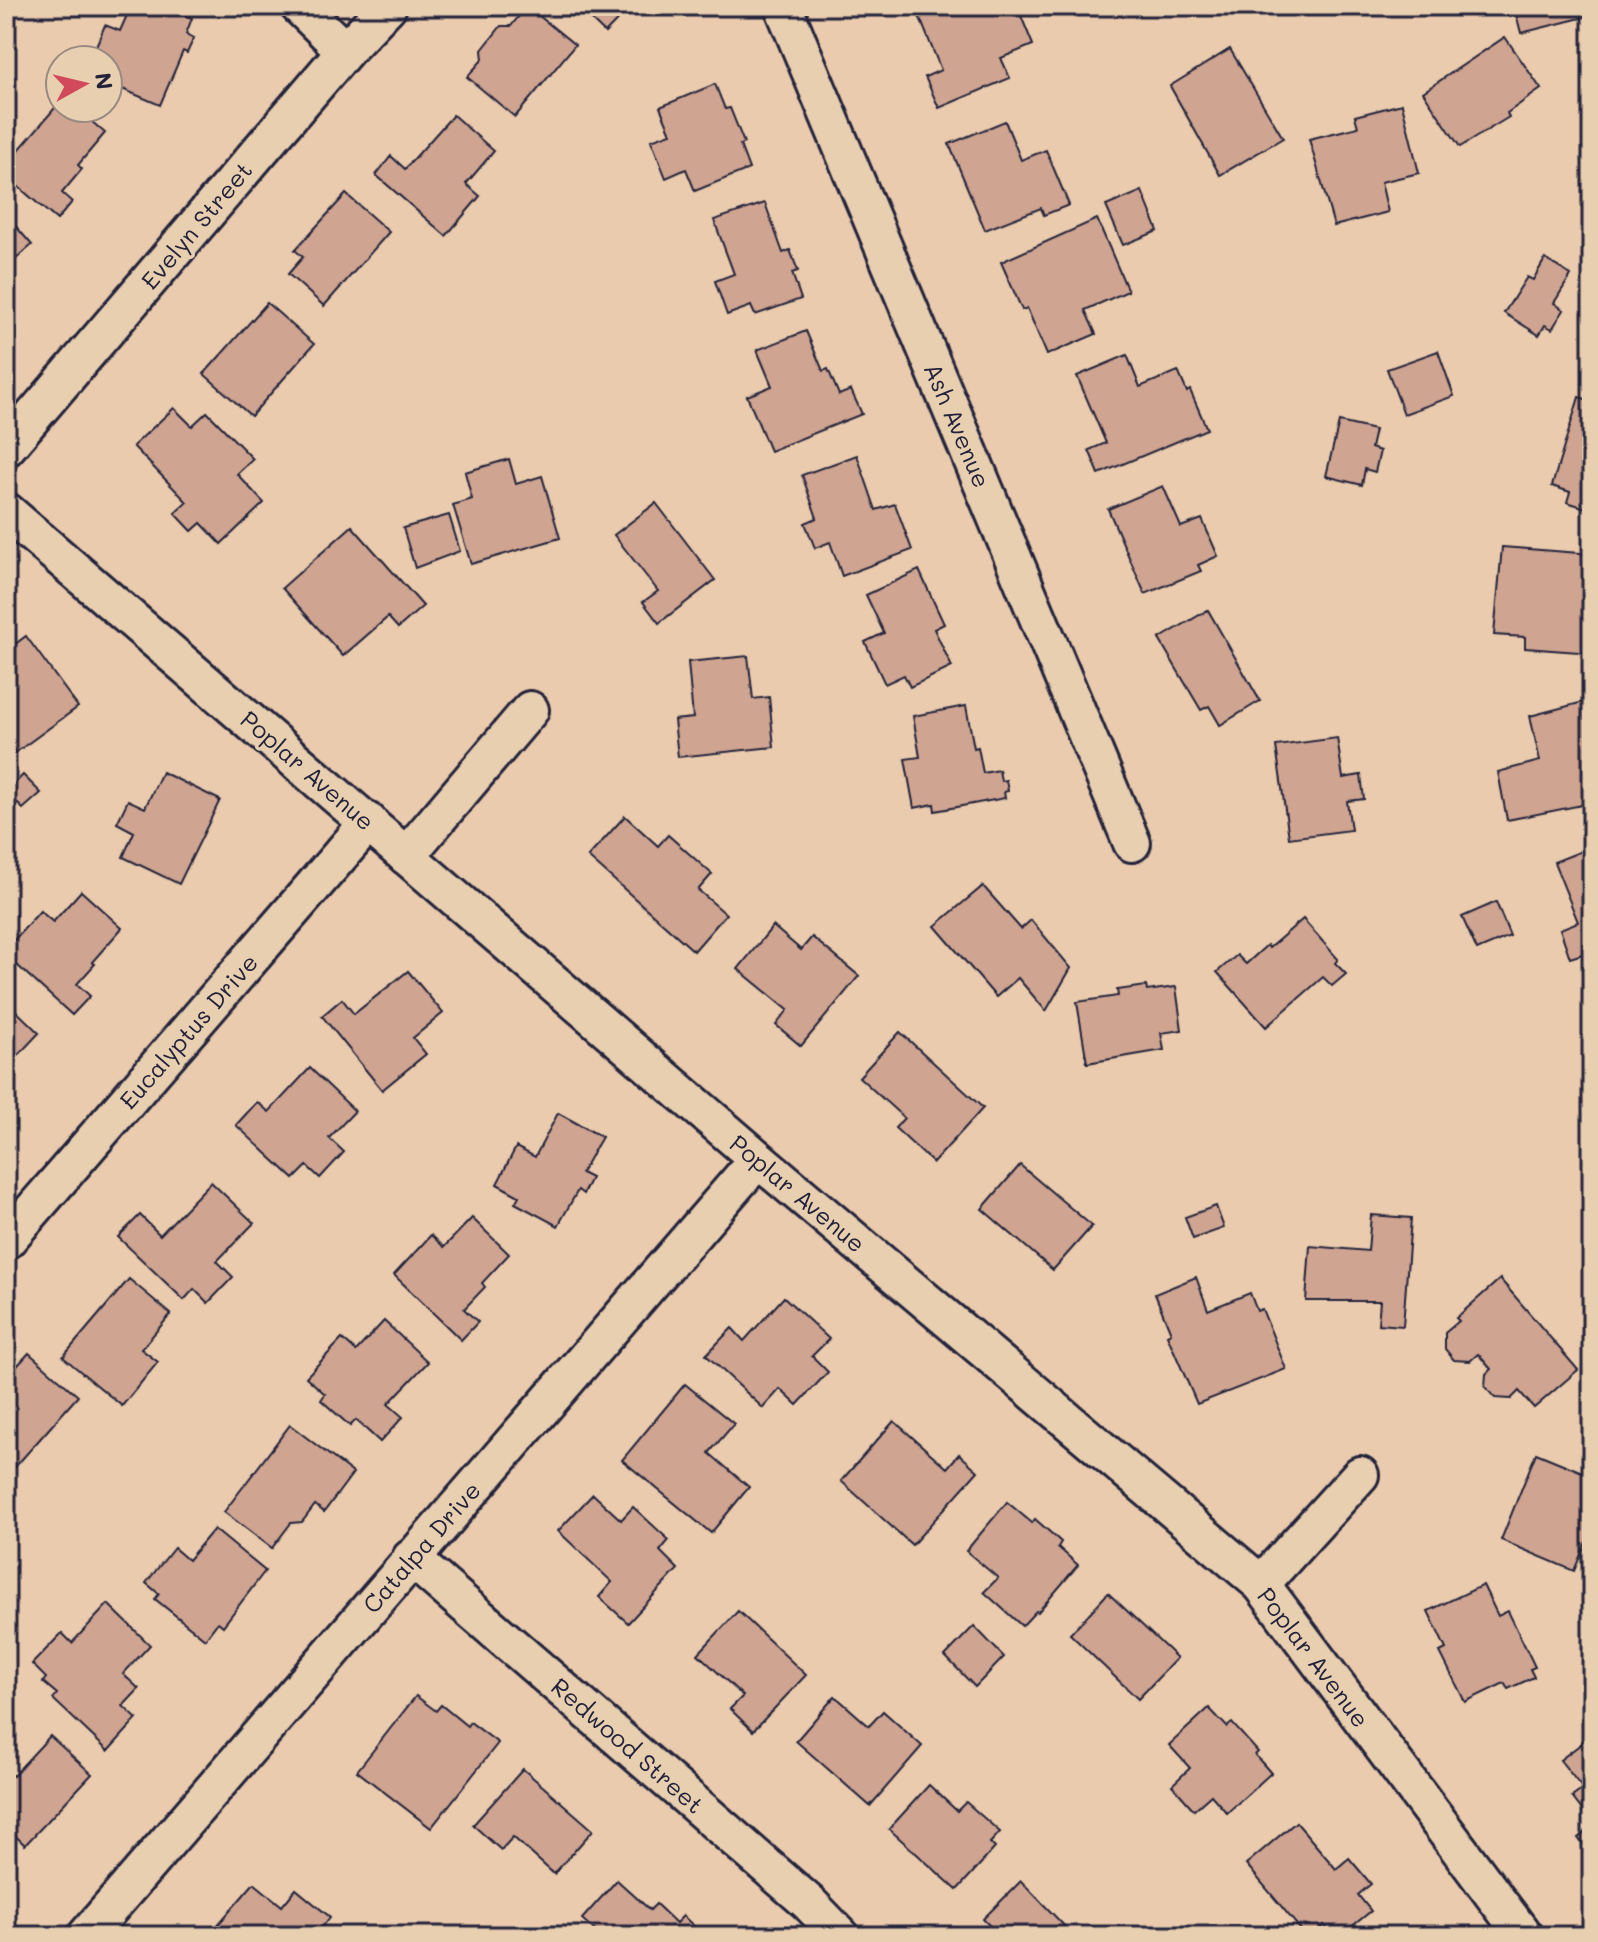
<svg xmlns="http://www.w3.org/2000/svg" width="1598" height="1942" font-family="Mali,sans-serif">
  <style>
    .building { fill: #cfa491; stroke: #22223b; stroke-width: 2 }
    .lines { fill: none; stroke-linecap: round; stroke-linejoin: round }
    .minor-casing { stroke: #22223b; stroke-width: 42 }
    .minor { stroke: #e8cfb0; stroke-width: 36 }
    .labels { text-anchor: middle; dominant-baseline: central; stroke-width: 7; stroke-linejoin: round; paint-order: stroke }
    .street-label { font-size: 24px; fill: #22223b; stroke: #e8cfb0 }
  </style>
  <rect width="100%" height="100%" fill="#eacbad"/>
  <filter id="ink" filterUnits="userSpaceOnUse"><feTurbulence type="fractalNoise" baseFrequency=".0125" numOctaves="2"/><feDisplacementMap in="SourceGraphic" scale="16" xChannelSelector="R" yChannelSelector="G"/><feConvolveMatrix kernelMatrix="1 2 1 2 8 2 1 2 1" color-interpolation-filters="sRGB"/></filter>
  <g filter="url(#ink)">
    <g class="building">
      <path d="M 131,6 L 163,6 L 192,18 L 186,34 L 194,38 L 187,53 L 183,51 L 160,105 L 108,83 L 108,60 L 90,60 L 105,25 L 120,31 Z"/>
      <path d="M 527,6 L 575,45 L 515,117 L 467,77 L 483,59 L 482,50 L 501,26 L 511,26 Z"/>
      <path d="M 577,6 L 631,6 L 605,33 Z"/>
      <path d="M 935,6 L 1017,6 L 1033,45 L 1001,58 L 1010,78 L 939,108 L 925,77 L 941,70 L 918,13 Z"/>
      <path d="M 1146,6 L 1194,6 L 1147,11 Z"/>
      <path d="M 1514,6 L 1582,6 L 1585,17 L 1521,33 Z"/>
      <path d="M 1505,37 L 1541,89 L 1507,113 L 1509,117 L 1460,147 L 1423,92 Z"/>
      <path d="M 1230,49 L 1283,138 L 1220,175 L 1170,86 Z"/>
      <path d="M 715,84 L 725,109 L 730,108 L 744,143 L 740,145 L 749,169 L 695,191 L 686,169 L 666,178 L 651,140 L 671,133 L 660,107 Z"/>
      <path d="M 60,102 L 60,108 L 76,108 L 105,133 L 78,165 L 82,169 L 62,193 L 72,202 L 57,220 L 6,176 L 6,165 Z"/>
      <path d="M 1402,104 L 1419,173 L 1381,182 L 1388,212 L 1334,226 L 1309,139 L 1358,127 L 1355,116 Z"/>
      <path d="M 453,115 L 494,151 L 466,184 L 480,196 L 446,236 L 376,175 L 391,156 L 405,169 Z"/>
      <path d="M 1005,121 L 1021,160 L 1046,150 L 1069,205 L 1044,215 L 1041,208 L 985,230 L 949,144 Z"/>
      <path d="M 1142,191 L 1158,231 L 1123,245 L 1106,206 Z"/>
      <path d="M 346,194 L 389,232 L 324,306 L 288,274 L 303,257 L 295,250 Z"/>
      <path d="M 765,203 L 783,253 L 790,250 L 798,271 L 792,273 L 801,299 L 755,315 L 751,306 L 727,315 L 715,281 L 734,274 L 714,220 Z"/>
      <path d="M 6,215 L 32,245 L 6,268 Z"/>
      <path d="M 1097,219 L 1128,291 L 1085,310 L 1096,334 L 1047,355 L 1027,308 L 1022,310 L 1001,262 Z"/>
      <path d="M 1545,259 L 1571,275 L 1554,303 L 1564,310 L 1552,329 L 1545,325 L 1539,335 L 1504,313 L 1527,277 L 1533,280 Z"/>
      <path d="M 267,303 L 314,344 L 251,416 L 204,374 Z"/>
      <path d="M 806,331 L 823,371 L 828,369 L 839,395 L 851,390 L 862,414 L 770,451 L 747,396 L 772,386 L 757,350 Z"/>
      <path d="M 1438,351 L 1454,396 L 1404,414 L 1387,369 Z"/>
      <path d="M 1127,355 L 1140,387 L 1178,371 L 1187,392 L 1190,390 L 1207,429 L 1099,474 L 1089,450 L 1106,443 L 1077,376 Z"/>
      <path d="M 1579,397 L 1592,401 L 1592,510 L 1567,502 L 1570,492 L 1552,486 Z"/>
      <path d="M 174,408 L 192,426 L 207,412 L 253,459 L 237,474 L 264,503 L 221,544 L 201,523 L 192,531 L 175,513 L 187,502 L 133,446 Z"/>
      <path d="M 1339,422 L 1375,430 L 1371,448 L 1380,451 L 1375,472 L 1365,469 L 1362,485 L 1326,476 Z"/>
      <path d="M 857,455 L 876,510 L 895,504 L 912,550 L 842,576 L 830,542 L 815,548 L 805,523 L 817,518 L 802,475 Z"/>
      <path d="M 509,459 L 516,484 L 542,476 L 560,538 L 471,564 L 453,505 L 472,499 L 465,472 Z"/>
      <path d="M 1163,486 L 1181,527 L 1202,519 L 1218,556 L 1198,565 L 1201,571 L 1145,594 L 1108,509 Z"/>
      <path d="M 656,503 L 715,580 L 659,623 L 643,602 L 658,591 L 614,535 Z"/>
      <path d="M 449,515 L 460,551 L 415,568 L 403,528 Z"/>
      <path d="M 352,526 L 423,606 L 398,628 L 388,617 L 343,656 L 282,588 Z"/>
      <path d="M 1502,547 L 1592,554 L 1588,601 L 1592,602 L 1592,653 L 1525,648 L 1525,637 L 1494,635 Z"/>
      <path d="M 919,570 L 944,624 L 934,629 L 952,667 L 910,687 L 904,675 L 885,684 L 865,642 L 884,633 L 866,595 Z"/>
      <path d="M 1208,610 L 1260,701 L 1220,725 L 1209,706 L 1201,710 L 1159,639 Z"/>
      <path d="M 26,636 L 78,707 L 15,753 L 13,748 L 6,753 L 6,651 Z"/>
      <path d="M 748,656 L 753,699 L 769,697 L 774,747 L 678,757 L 674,720 L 693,718 L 688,662 Z"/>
      <path d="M 1591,700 L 1592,803 L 1507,820 L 1498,772 L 1540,761 L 1530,716 Z"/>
      <path d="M 966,706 L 974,748 L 978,747 L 983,773 L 999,770 L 1001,781 L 1006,780 L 1008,791 L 1004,792 L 1005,798 L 935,811 L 934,804 L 914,808 L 905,759 L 920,757 L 913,716 Z"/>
      <path d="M 1337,738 L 1343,778 L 1361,775 L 1364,799 L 1347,801 L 1351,830 L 1289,838 L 1276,746 Z"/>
      <path d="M 162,772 L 220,800 L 179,884 L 123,857 L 134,832 L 117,823 L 128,800 L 145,808 Z"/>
      <path d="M 23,775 L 41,793 L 23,809 L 6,792 Z"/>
      <path d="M 625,816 L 658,846 L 668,835 L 712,874 L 698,890 L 726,914 L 694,951 L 588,857 Z"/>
      <path d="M 1592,847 L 1592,951 L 1570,958 L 1560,929 L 1578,922 L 1554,862 Z"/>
      <path d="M 983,886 L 1021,929 L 1031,920 L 1071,968 L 1046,1011 L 1018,978 L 996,997 L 935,926 Z"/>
      <path d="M 81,891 L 122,928 L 92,962 L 95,964 L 77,984 L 90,996 L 72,1015 L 6,955 L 6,949 L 40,911 L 53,922 Z"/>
      <path d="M 1496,902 L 1510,936 L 1477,950 L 1462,917 Z"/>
      <path d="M 1303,919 L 1338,959 L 1335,963 L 1346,974 L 1332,986 L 1323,977 L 1266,1027 L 1217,972 L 1237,955 L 1246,964 L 1267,945 L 1269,948 Z"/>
      <path d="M 773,926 L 801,950 L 812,937 L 859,976 L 801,1046 L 776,1025 L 788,1010 L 738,969 Z"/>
      <path d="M 408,971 L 443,1013 L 413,1038 L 426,1054 L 382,1090 L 322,1016 L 342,999 L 354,1014 Z"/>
      <path d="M 1146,986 L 1147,991 L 1176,987 L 1182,1030 L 1161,1033 L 1164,1050 L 1087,1063 L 1077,1002 L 1118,996 L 1117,990 Z"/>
      <path d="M 6,1001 L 39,1033 L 6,1068 Z"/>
      <path d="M 900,1032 L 983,1108 L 933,1163 L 895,1128 L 904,1118 L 859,1077 Z"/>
      <path d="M 310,1068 L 355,1111 L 329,1138 L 344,1152 L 320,1178 L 307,1166 L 294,1179 L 236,1125 L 257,1102 L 269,1112 Z"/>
      <path d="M 558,1113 L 602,1137 L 581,1173 L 591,1178 L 583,1194 L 578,1190 L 558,1226 L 515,1203 L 519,1196 L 497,1184 L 516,1147 L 535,1157 Z"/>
      <path d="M 1020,1165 L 1092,1226 L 1053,1270 L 982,1209 Z"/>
      <path d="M 211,1182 L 254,1223 L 217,1261 L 233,1277 L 208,1303 L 194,1289 L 184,1300 L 118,1237 L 140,1215 L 160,1235 Z"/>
      <path d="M 1216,1206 L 1224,1228 L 1193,1239 L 1185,1217 Z"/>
      <path d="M 1371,1215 L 1411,1218 L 1403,1326 L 1378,1324 L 1380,1301 L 1306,1301 L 1310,1246 L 1368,1251 Z"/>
      <path d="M 472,1218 L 509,1254 L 482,1283 L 485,1287 L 464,1309 L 478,1322 L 461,1340 L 394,1275 L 431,1235 L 444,1247 Z"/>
      <path d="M 1196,1277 L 1208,1310 L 1250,1293 L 1257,1311 L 1262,1309 L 1286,1369 L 1197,1404 L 1167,1335 L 1171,1333 L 1155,1294 Z"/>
      <path d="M 129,1279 L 171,1314 L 141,1349 L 158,1362 L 122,1406 L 63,1357 Z"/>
      <path d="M 1500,1279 L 1578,1370 L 1534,1408 L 1519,1391 L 1511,1399 L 1495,1398 L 1485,1387 L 1486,1374 L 1491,1369 L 1478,1354 L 1470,1361 L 1454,1360 L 1445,1349 L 1445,1333 L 1459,1321 L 1456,1318 Z"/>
      <path d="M 784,1297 L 829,1339 L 812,1356 L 828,1372 L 797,1405 L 780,1389 L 763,1408 L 706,1355 L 732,1328 L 744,1341 Z"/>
      <path d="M 384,1321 L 428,1362 L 388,1404 L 403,1417 L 380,1442 L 356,1420 L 350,1426 L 321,1400 L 325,1394 L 306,1377 L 342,1339 L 356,1351 Z"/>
      <path d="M 29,1353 L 78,1396 L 15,1467 L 6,1459 L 6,1378 Z"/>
      <path d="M 685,1384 L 734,1424 L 709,1453 L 749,1487 L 711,1533 L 622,1460 Z"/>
      <path d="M 894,1421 L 947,1468 L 959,1454 L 978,1471 L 912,1545 L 841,1481 Z"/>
      <path d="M 290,1425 L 353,1473 L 324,1512 L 315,1505 L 302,1522 L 291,1523 L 272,1548 L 224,1512 Z"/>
      <path d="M 1536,1453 L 1592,1476 L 1592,1528 L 1574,1571 L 1501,1540 Z"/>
      <path d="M 593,1494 L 621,1520 L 633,1507 L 669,1540 L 660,1551 L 678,1569 L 628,1623 L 599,1597 L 612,1582 L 558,1531 Z"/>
      <path d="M 1007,1502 L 1032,1523 L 1035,1519 L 1061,1542 L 1058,1547 L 1078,1565 L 1038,1612 L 1036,1611 L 1022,1626 L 984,1592 L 998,1578 L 966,1551 Z"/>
      <path d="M 214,1529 L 265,1571 L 223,1626 L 218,1622 L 205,1639 L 155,1599 L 159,1594 L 146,1583 L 174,1548 L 188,1560 Z"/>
      <path d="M 1483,1585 L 1498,1616 L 1508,1611 L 1535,1667 L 1530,1669 L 1534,1677 L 1508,1689 L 1504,1683 L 1465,1702 L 1440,1652 L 1446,1649 L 1428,1611 Z"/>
      <path d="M 1108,1593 L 1177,1658 L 1138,1699 L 1070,1634 Z"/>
      <path d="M 108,1604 L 150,1645 L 123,1674 L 139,1689 L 123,1706 L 137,1719 L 108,1751 L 53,1699 L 57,1694 L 43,1682 L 46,1678 L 32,1664 L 62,1633 L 72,1643 Z"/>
      <path d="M 738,1611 L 806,1675 L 753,1731 L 730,1709 L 743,1696 L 698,1654 Z"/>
      <path d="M 974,1626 L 1004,1657 L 975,1687 L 945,1656 Z"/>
      <path d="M 416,1696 L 436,1711 L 441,1705 L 467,1726 L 470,1722 L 498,1743 L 431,1828 L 357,1771 Z"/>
      <path d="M 835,1696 L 869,1726 L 883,1711 L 922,1746 L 870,1806 L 796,1741 Z"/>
      <path d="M 1209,1708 L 1227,1727 L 1232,1723 L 1258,1752 L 1255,1755 L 1271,1773 L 1227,1813 L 1211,1795 L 1194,1810 L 1172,1785 L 1190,1768 L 1169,1745 Z"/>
      <path d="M 50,1736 L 92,1774 L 25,1845 L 6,1827 L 6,1770 L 13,1776 Z"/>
      <path d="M 1590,1737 L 1592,1739 L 1592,1823 L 1572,1797 L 1583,1789 L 1560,1760 Z"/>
      <path d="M 523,1769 L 593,1830 L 554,1874 L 513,1837 L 501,1850 L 473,1825 Z"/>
      <path d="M 929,1785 L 957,1811 L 966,1802 L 1000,1832 L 990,1843 L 995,1848 L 957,1890 L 889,1829 Z"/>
      <path d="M 1296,1822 L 1336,1869 L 1349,1858 L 1371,1884 L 1358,1895 L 1371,1911 L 1340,1936 L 1334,1936 L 1324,1925 L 1311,1936 L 1306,1936 L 1246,1864 Z"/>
      <path d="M 1592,1827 L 1592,1856 L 1578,1838 Z"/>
      <path d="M 617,1880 L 650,1910 L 656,1904 L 676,1923 L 683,1916 L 701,1933 L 698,1936 L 601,1936 L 582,1919 Z"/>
      <path d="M 1021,1881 L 1074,1936 L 1000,1936 L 983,1919 Z"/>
      <path d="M 254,1883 L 282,1906 L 296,1889 L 330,1917 L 315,1936 L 209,1935 Z"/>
    </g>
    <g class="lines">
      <g class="minor-casing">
        <g id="minor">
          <path d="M 299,6 L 345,51"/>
          <path d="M 783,6 L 1132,843"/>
          <path d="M 6,448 L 345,51 L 388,6"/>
          <path d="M 6,511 L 758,1159 L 1261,1584 L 1524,1936"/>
          <path d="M 406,856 L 530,710"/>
          <path d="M 6,1241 L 369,822"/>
          <path d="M 411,1558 L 809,1903 L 841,1936"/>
          <path d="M 1261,1584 L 1360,1475"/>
          <path d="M 86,1936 L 758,1159"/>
        </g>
      </g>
      <use href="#minor" class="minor"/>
    </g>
  </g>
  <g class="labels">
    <g class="street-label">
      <text transform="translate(196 225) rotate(-50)">Evelyn Street</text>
      <text transform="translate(958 425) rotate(67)">Ash Avenue</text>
      <text transform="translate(308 770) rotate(41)">Poplar Avenue</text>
      <text transform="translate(188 1031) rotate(-49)">Eucalyptus Drive</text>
      <text transform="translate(798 1193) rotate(40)">Poplar Avenue</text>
      <text transform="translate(421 1547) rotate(-49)">Catalpa Drive</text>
      <text transform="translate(1314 1657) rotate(53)">Poplar Avenue</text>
      <text transform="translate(628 1745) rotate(41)">Redwood Street</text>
    </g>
  </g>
  <rect width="1598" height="1942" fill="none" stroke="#e8cfb0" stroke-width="32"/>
  <rect x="16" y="16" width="1566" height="1910" fill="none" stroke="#22223b" stroke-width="3" filter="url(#ink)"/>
  <g transform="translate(84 84) rotate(82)"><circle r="38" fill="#e8cfb0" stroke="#998a81" stroke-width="2"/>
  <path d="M0-6L14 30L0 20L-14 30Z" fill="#d1495b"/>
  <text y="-12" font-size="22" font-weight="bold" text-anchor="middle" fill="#22223b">N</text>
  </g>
</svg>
